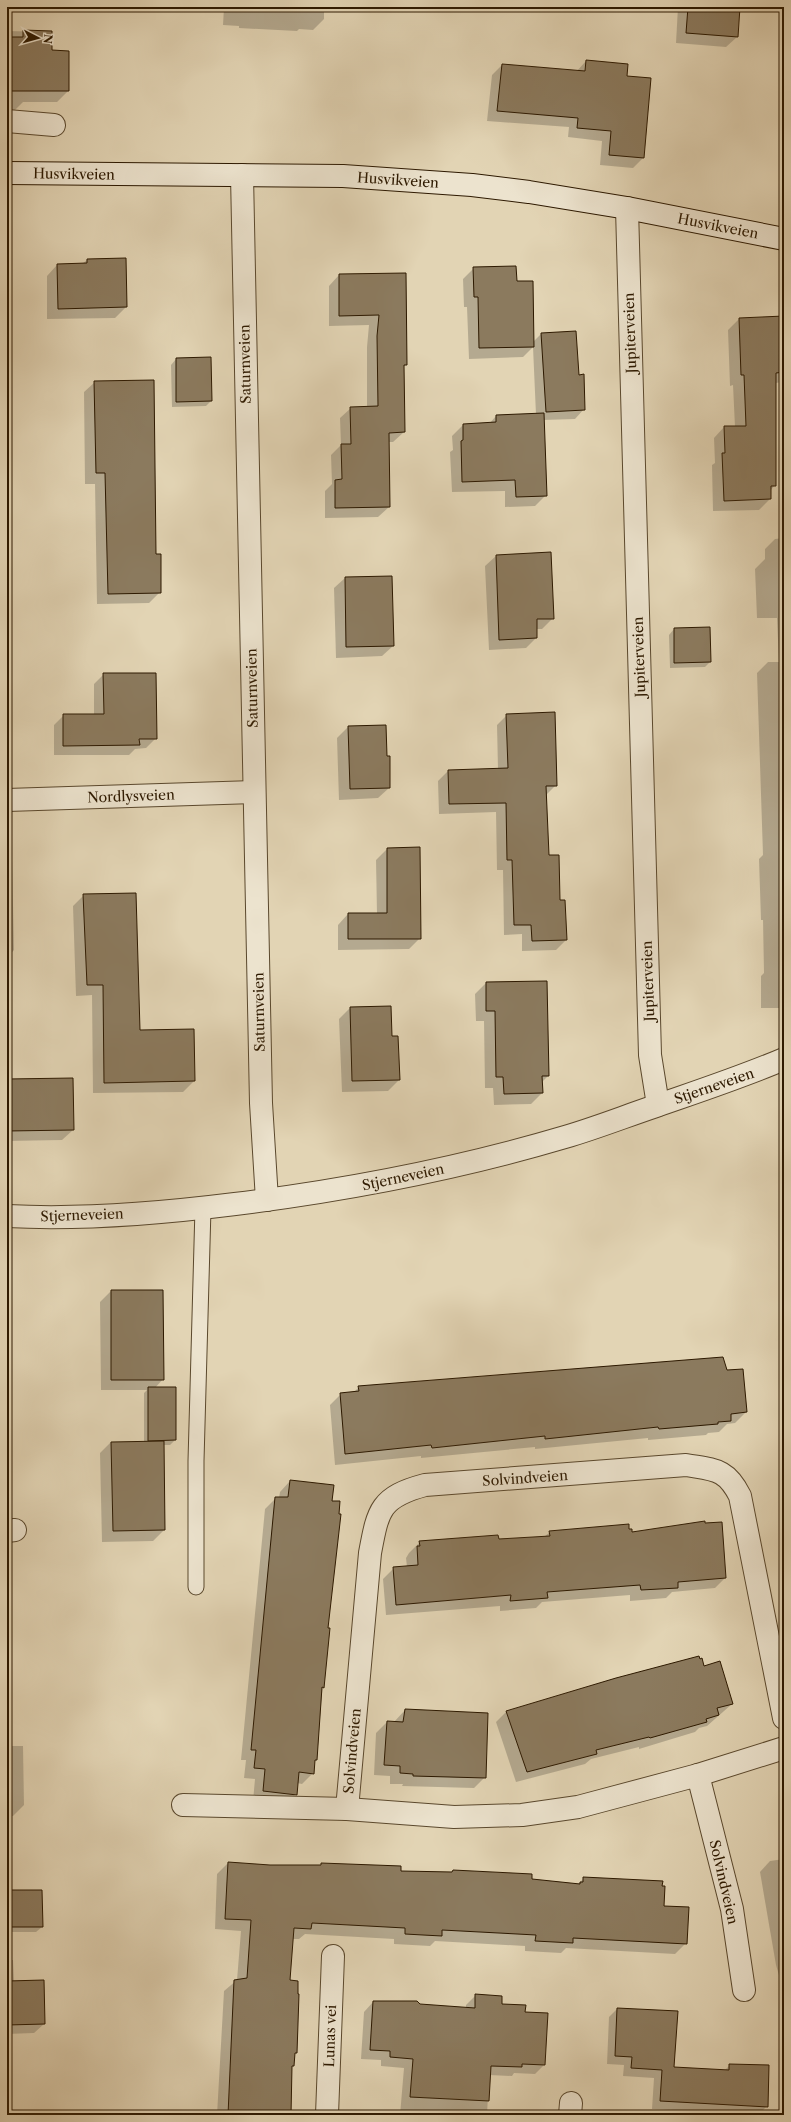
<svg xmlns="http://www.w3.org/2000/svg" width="791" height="2122" font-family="'Libre Caslon Text',serif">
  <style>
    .shadow { fill: #0003 }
    .building { fill: #8b7a5e; stroke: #2d1900 }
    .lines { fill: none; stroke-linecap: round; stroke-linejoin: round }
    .service-casing { stroke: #5a482d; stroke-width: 17 }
    .minor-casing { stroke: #5a482d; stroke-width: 24 }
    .secondary-casing { stroke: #2d1900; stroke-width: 24 }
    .service { stroke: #ece3ce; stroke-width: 15 }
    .minor { stroke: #ece3ce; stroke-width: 22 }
    .secondary { stroke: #ece3ce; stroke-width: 22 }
    .labels { text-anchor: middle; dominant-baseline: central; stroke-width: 3.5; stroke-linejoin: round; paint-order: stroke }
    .street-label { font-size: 14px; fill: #2d1900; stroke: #ece3ce }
  </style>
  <rect width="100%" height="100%" fill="#e2d4b4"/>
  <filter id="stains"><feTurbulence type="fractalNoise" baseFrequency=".005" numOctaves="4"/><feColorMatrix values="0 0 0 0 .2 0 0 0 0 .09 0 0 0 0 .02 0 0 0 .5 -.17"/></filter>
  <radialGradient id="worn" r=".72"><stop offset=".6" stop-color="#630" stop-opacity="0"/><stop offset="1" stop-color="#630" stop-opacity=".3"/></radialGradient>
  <g class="shadow">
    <path d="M 224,7 L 324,7 L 324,19 L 313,30 L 299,29 L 297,31 L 239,28 L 239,26 L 223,25 Z"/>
    <path d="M 678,7 L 739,7 L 737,37 L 726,47 L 676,43 Z"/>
    <path d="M 7,31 L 51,32 L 51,51 L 68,52 L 68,91 L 57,102 L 23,102 L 15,110 L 7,110 Z"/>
    <path d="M 586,61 L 626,77 L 650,79 L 643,158 L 633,168 L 600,165 L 602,141 L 568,137 L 569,127 L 487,121 L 492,75 L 502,65 L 576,72 Z"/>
    <path d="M 125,259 L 126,307 L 115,318 L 47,319 L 47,276 L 57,265 L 82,264 L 87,260 Z"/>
    <path d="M 474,268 L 516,282 L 533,342 L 542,333 L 578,376 L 584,409 L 575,419 L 543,420 L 546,495 L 535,506 L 505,507 L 505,491 L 452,492 L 450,452 L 453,450 L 452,436 L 463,425 L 489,424 L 496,416 L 536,415 L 533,347 L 523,357 L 469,359 L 467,307 L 464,307 L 463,279 Z"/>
    <path d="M 405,274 L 406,364 L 403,368 L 404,432 L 393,442 L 388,442 L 389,507 L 378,517 L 325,518 L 325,491 L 332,484 L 331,455 L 341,445 L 340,418 L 351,408 L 367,407 L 367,347 L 369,325 L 329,326 L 329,286 L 339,275 Z"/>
    <path d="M 784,317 L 784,382 L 775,383 L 775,485 L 770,491 L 770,499 L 759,510 L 713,511 L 712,465 L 715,463 L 714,438 L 724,427 L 735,427 L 733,385 L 730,386 L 728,330 L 739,319 Z"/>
    <path d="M 210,358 L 211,401 L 206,406 L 172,407 L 171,365 L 176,359 Z"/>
    <path d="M 95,382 L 160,592 L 149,603 L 97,604 L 95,484 L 85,484 L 84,392 Z"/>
    <path d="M 784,538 L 784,1008 L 761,1008 L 761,976 L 764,973 L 763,920 L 761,920 L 759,859 L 763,855 L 757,673 L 768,662 L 779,662 L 777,618 L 757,618 L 755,569 L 765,559 L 765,549 L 775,539 Z"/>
    <path d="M 496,556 L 553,618 L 542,629 L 536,629 L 536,638 L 526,648 L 489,650 L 485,566 Z"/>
    <path d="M 345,578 L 393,646 L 382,656 L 336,658 L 334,588 Z"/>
    <path d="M 674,629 L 710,662 L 705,667 L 670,668 L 669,635 Z"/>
    <path d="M 104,674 L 156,738 L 146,748 L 135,749 L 129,755 L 54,755 L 54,725 L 64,715 L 94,715 L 94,684 Z"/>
    <path d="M 507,715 L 556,785 L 546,795 L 548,856 L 559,901 L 566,940 L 556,950 L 522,951 L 522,934 L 504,935 L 503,870 L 497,870 L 496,812 L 439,814 L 438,781 L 448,771 L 498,769 L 497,725 Z"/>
    <path d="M 385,726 L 389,788 L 378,798 L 339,800 L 337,738 L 348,727 Z"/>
    <path d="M 387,849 L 420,938 L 409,949 L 338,950 L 338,925 L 348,914 L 377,914 L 376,860 Z"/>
    <path d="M 12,861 L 14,950 L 7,958 L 7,862 Z"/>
    <path d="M 84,895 L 139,1031 L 193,1030 L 194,1081 L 183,1092 L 93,1093 L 92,995 L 76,996 L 73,906 Z"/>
    <path d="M 546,982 L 548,1076 L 541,1083 L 542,1093 L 531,1104 L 494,1105 L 493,1088 L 485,1088 L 484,1021 L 476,1021 L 475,994 L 486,983 Z"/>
    <path d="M 350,1008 L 391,1037 L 399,1080 L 388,1091 L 342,1092 L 339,1019 Z"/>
    <path d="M 7,1080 L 73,1130 L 62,1140 L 7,1141 Z"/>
    <path d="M 111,1291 L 162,1291 L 163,1379 L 155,1388 L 175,1440 L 170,1445 L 163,1445 L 164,1530 L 153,1541 L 102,1542 L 100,1453 L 111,1442 L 144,1442 L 144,1393 L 147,1390 L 101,1390 L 100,1302 Z"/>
    <path d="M 726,1371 L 746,1412 L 735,1423 L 727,1424 L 719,1432 L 708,1433 L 706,1435 L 648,1440 L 648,1438 L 535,1449 L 535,1447 L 421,1458 L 421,1456 L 335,1465 L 330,1405 L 341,1394 L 353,1393 L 359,1387 Z"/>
    <path d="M 290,1481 L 331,1501 L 327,1629 L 317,1759 L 314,1762 L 313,1773 L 302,1784 L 297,1783 L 296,1794 L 285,1805 L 253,1801 L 255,1779 L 244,1778 L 246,1760 L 241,1760 L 265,1509 L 276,1498 L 279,1498 L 280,1492 Z"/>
    <path d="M 628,1530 L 725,1578 L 715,1588 L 672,1592 L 666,1598 L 630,1601 L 630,1595 L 542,1602 L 536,1608 L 500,1611 L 500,1606 L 386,1615 L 383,1579 L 394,1568 L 407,1567 L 406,1558 L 409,1553 L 420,1542 L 544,1537 L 550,1532 Z"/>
    <path d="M 699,1661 L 732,1704 L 707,1726 L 699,1728 L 695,1732 L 639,1749 L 639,1747 L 591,1759 L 585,1764 L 516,1782 L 496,1722 L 506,1712 Z"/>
    <path d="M 405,1710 L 485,1777 L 474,1788 L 402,1786 L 403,1784 L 390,1784 L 390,1776 L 374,1775 L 376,1733 L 387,1722 L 394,1722 Z"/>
    <path d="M 7,1746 L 23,1746 L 24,1805 L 13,1816 L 7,1816 Z"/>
    <path d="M 784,1838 L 784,1849 L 782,1839 Z"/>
    <path d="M 784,1859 L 784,1992 L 776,1965 L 760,1872 L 770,1861 Z"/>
    <path d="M 228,1863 L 270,1866 L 320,1866 L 322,1864 L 400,1872 L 451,1873 L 453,1871 L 577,1885 L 584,1878 L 663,1907 L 686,1943 L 675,1954 L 566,1948 L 561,1953 L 525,1951 L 525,1946 L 435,1941 L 430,1946 L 394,1944 L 394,1939 L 305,1934 L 299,1939 L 292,1939 L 289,1981 L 296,2052 L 294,2055 L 291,2067 L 291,2115 L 217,2115 L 224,1991 L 237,1980 L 241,1931 L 215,1929 L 217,1874 Z"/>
    <path d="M 7,1891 L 42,1927 L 36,1932 L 7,1932 Z"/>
    <path d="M 7,1960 L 13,1960 L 14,1982 L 44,2024 L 34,2033 L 7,2034 Z"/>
    <path d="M 476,1995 L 524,2013 L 547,2014 L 544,2065 L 535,2074 L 514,2073 L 512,2076 L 489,2075 L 487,2115 L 400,2115 L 404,2068 L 381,2066 L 381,2060 L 361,2059 L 364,2012 L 373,2002 L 466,2008 L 466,2005 Z"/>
    <path d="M 617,2009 L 673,2068 L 725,2070 L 730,2065 L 767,2106 L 759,2114 L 652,2109 L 654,2078 L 623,2076 L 624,2065 L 607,2064 L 609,2017 Z"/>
    <rect x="7" y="2106" width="5" height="9"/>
  </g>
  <g class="building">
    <path d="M 688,7 L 740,7 L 738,37 L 686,33 Z"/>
    <path d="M 23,30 L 52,31 L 52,50 L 69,51 L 69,91 L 7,91 L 7,37 L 23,37 Z"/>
    <path d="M 586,60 L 628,64 L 627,76 L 651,78 L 644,158 L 609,155 L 611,131 L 577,128 L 578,118 L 497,111 L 502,64 L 585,71 Z"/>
    <path d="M 126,258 L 127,307 L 58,309 L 57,264 L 87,263 L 87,259 Z"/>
    <path d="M 516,266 L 517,281 L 533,281 L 534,347 L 479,348 L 478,297 L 474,297 L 473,267 Z"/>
    <path d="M 406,273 L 407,365 L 404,365 L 405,432 L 389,433 L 390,507 L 335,508 L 335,480 L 342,479 L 341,444 L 351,444 L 350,407 L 378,406 L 377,336 L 379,315 L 339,316 L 339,274 Z"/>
    <path d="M 784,316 L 784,372 L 776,373 L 776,486 L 771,486 L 771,499 L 724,501 L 722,453 L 725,453 L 724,426 L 746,426 L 744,375 L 741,375 L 739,318 Z"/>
    <path d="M 576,331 L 579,375 L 584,374 L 585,410 L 546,412 L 541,333 Z"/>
    <path d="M 211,357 L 212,401 L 176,402 L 176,358 Z"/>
    <path d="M 154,380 L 156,554 L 161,554 L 161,593 L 108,594 L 105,473 L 96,473 L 94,381 Z"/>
    <path d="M 544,413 L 547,496 L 516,497 L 515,480 L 462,482 L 461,441 L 463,440 L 463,424 L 496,422 L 496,415 Z"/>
    <path d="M 551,552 L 554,619 L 537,619 L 537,638 L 499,640 L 496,555 Z"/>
    <path d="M 392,576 L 394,646 L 346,647 L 345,577 Z"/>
    <path d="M 710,627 L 711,662 L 674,663 L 674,628 Z"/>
    <path d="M 103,673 L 156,673 L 157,739 L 139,739 L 140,745 L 63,746 L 63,714 L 104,714 Z"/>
    <path d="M 555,712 L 557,786 L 546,786 L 549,855 L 559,855 L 560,900 L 565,900 L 567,940 L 532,941 L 531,925 L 514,925 L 512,860 L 507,860 L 506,803 L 449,804 L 448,770 L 508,768 L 506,714 Z"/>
    <path d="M 386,725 L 387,756 L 390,756 L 390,788 L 350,789 L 348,726 Z"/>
    <path d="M 420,847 L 421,939 L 348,939 L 348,913 L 387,913 L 387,848 Z"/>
    <path d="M 136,893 L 140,1030 L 194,1029 L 195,1081 L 104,1083 L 103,985 L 87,985 L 83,894 Z"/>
    <path d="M 547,981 L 549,1076 L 542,1076 L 543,1093 L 504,1094 L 503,1077 L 496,1077 L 495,1011 L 486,1011 L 486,982 Z"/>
    <path d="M 391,1006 L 392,1036 L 398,1036 L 400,1080 L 352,1081 L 350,1007 Z"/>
    <path d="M 73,1078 L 74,1130 L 7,1131 L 7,1079 Z"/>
    <path d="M 111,1290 L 163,1290 L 164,1380 L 111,1380 Z"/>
    <path d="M 723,1357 L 727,1370 L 743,1369 L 747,1412 L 731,1414 L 731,1421 L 718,1422 L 718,1424 L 659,1429 L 658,1427 L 545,1439 L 545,1436 L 432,1448 L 431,1445 L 345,1454 L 340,1393 L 359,1391 L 358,1386 Z"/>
    <path d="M 148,1387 L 176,1387 L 176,1440 L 148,1441 Z"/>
    <path d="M 164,1441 L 165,1530 L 113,1531 L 111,1442 Z"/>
    <path d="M 290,1480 L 334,1485 L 332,1501 L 340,1501 L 339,1514 L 341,1514 L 328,1628 L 330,1628 L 324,1688 L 322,1687 L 317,1760 L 315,1760 L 314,1774 L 299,1772 L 297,1795 L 263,1791 L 265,1769 L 254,1768 L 256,1750 L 251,1750 L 275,1497 L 288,1497 Z"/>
    <path d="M 705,1521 L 705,1523 L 722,1522 L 726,1578 L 678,1582 L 678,1588 L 641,1590 L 640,1585 L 547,1592 L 548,1598 L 510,1601 L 511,1595 L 396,1605 L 393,1567 L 418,1565 L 417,1546 L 420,1546 L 419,1541 L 498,1535 L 499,1539 L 550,1536 L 549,1531 L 629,1524 L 629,1529 L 632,1529 L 632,1532 Z"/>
    <path d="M 699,1656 L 700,1659 L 702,1658 L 704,1666 L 720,1661 L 733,1704 L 717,1708 L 719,1715 L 706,1719 L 707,1722 L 650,1738 L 649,1737 L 596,1750 L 597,1754 L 527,1772 L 506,1711 L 616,1678 Z"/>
    <path d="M 405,1709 L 488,1713 L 486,1778 L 413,1776 L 413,1774 L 400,1773 L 400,1766 L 384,1765 L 387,1721 L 403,1722 Z"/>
    <path d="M 228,1862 L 270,1865 L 321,1865 L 321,1863 L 401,1866 L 401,1871 L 452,1872 L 453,1870 L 532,1874 L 532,1879 L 580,1884 L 580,1882 L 583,1882 L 583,1877 L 663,1881 L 662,1886 L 665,1886 L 664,1906 L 689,1907 L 687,1944 L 573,1938 L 573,1943 L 535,1941 L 536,1935 L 442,1930 L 442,1936 L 423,1935 L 405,1934 L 405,1928 L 312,1923 L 311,1929 L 294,1928 L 290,1980 L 298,1981 L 298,1994 L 299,1994 L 297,2053 L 295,2053 L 294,2066 L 292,2066 L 291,2115 L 228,2115 L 234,1980 L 247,1978 L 251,1920 L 225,1919 Z"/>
    <path d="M 7,1890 L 42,1890 L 43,1927 L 7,1927 Z"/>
    <path d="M 44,1980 L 45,2024 L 7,2025 L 7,1981 Z"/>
    <path d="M 475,1994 L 502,1996 L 502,2004 L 526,2005 L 525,2012 L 548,2013 L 545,2065 L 522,2064 L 522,2067 L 491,2066 L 489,2101 L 410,2097 L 413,2059 L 390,2057 L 390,2051 L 370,2050 L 373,2001 L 417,2001 L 420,2004 L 475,2008 Z"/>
    <path d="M 617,2008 L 678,2011 L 674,2067 L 729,2070 L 729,2064 L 769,2065 L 768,2107 L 660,2101 L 662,2070 L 631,2068 L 632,2057 L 615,2056 Z"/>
  </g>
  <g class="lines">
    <g class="service-casing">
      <path id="service" d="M 196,1587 L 196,1461 L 203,1208"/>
    </g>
    <g class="minor-casing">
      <g id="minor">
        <path d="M 7,121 L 54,125"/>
        <path d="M 242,175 L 261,1103 L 267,1200"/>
        <path d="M 627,208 L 650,1055 L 658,1105"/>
        <path d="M 7,800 L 254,792"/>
        <path d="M 7,1216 C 80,1220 163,1213 235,1204 C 347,1190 457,1169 565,1137 C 596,1128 626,1116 656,1106 C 699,1091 742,1077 784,1059"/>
        <path d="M 7,1531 L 15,1530"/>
        <path d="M 698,1775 L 732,1909 L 744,1990"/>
        <path d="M 183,1805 L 347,1809 L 454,1817 L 522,1815 L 578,1807 L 698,1775 L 784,1748"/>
        <path d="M 347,1809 L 370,1553 C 378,1510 380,1497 425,1485 L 686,1465 C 714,1470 726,1468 740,1496 L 784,1718"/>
        <path d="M 327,2115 L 333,1956"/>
        <path d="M 570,2115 L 571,2103"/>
      </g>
    </g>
    <g class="secondary-casing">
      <path id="secondary" d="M 7,173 L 343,176 L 472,185 L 529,192 L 627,208 L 784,239"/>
    </g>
    <use href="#service" class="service"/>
    <use href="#minor" class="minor"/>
    <use href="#secondary" class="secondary"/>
  </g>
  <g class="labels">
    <g class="street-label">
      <text transform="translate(74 174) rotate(1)">Husvikveien</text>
      <text transform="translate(398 180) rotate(4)">Husvikveien</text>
      <text transform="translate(718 226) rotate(11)">Husvikveien</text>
      <text transform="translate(630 333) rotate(-92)">Jupiterveien</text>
      <text transform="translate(245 364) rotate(-91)">Saturnveien</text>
      <text transform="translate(639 657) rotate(-92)">Jupiterveien</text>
      <text transform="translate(252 688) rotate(-91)">Saturnveien</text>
      <text transform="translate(131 796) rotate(-2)">Nordlysveien</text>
      <text transform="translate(648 981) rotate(-92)">Jupiterveien</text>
      <text transform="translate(259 1012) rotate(-91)">Saturnveien</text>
      <text transform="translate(714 1086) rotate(-19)">Stjerneveien</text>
      <text transform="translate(403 1177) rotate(-12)">Stjerneveien</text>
      <text transform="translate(82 1215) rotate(-2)">Stjerneveien</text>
      <text transform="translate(525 1478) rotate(-4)">Solvindveien</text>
      <text transform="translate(352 1751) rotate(-85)">Solvindveien</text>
      <text transform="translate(724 1882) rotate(77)">Solvindveien</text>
      <text transform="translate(330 2036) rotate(-88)">Lunas vei</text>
    </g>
  </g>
  <rect width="791" height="2122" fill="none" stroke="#e2d4b4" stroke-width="24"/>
  <rect x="8" y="8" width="775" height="2106" fill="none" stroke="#2d1900" stroke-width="2"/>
  <rect x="12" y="12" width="767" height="2098" fill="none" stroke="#2d1900"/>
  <g transform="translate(38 38) rotate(96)" stroke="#ece3ce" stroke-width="3" paint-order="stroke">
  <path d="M0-3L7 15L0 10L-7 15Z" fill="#2d1900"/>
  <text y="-6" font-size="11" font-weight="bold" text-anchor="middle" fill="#2d1900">N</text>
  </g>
  <rect width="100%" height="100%" filter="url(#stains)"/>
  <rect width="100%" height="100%" fill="url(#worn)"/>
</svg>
